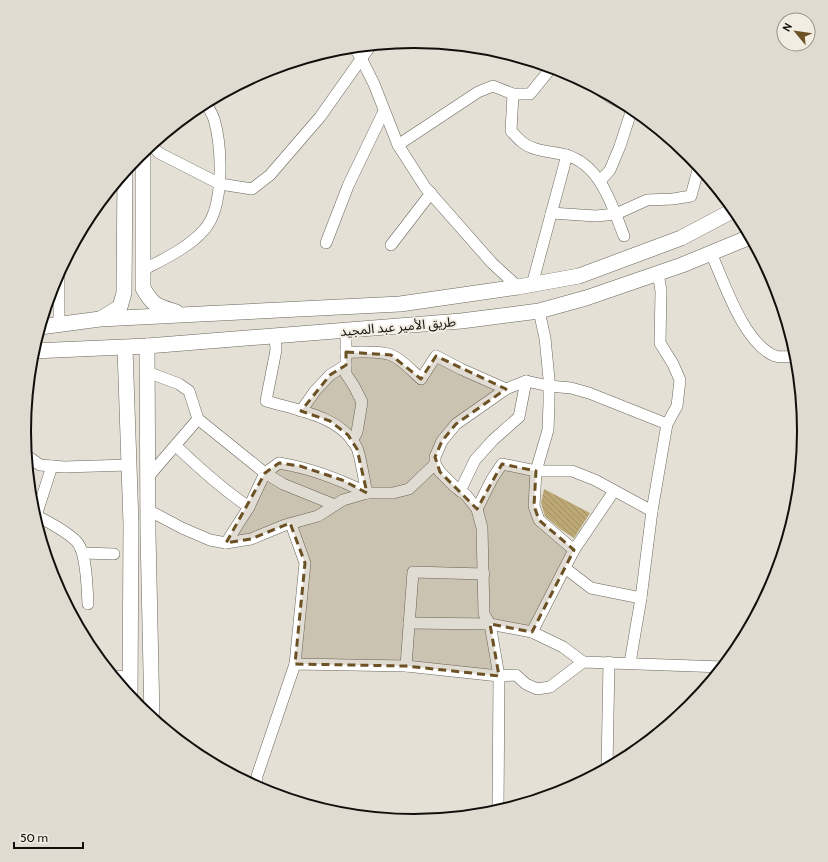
<svg xmlns="http://www.w3.org/2000/svg" width="828" height="862" font-family="Cabin,'Noto Sans Arabic',sans-serif">
  <style>
    .building { fill: url(#building-back-hatch) }
    .lines { fill: none; stroke-linecap: round; stroke-linejoin: round }
    .minor-casing { stroke: #69665c; stroke-width: 12 }
    .secondary-casing { stroke: #69665c; stroke-width: 16 }
    .minor { stroke: #fff; stroke-width: 11 }
    .secondary { stroke: #fff; stroke-width: 15 }
    .marked { fill: #6b5123; fill-opacity: 0.2; stroke: #6b5123; stroke-width: 3; stroke-dasharray: 8 5; stroke-linejoin: round }
    .labels { text-anchor: middle; dominant-baseline: central; stroke-width: 4; stroke-linejoin: round; paint-order: stroke }
    .street-label { font-size: 13px; fill: #100f0b; stroke: #f2ede2 }
    .rim { fill: none; stroke: #100f0b; stroke-width: 2 }
  </style>
  <defs>
    <pattern id="building-back-hatch" width="6" height="6" patternUnits="userSpaceOnUse"><rect width="6" height="6" fill="#bca874"/><path d="M-1 5l2 2M0 0l6 6M5-1l2 2" fill="none" stroke="#a18f63"/></pattern>
  </defs>
  <rect width="100%" height="100%" fill="#e4e0d5"/>
  <path class="building" d="M 544,489 L 590,513 L 574,538 L 560,529 L 545,516 L 541,503 Z"/>
  <g class="lines">
    <g class="minor-casing">
      <g id="minor">
        <path d="M 354,47 L 361,58 L 374,84 L 398,145 L 425,187 L 492,263 L 518,287"/>
        <path d="M 601,91 L 610,97 L 636,111"/>
        <path d="M 513,94 L 511,131 C 515,135 518,139 522,142 C 534,152 551,151 566,155 C 601,165 612,206 624,236"/>
        <path d="M 151,145 L 159,153 L 220,184 L 252,189 L 270,175 L 320,117 L 371,45"/>
        <path d="M 398,145 L 478,92 L 493,86 L 513,94 L 530,94 L 552,67"/>
        <path d="M 600,181 L 610,170 L 620,146 L 632,109"/>
        <path d="M 551,213 L 596,216 L 616,214 L 647,200 L 673,199 L 691,196 L 699,166"/>
        <path d="M 326,243 L 348,186 L 384,111"/>
        <path d="M 391,245 L 431,193"/>
        <path d="M 711,253 C 724,282 744,344 775,356 C 781,358 790,356 797,356"/>
        <path d="M 143,270 C 164,259 188,248 204,230 C 225,207 222,147 214,119 C 212,113 208,107 205,102"/>
        <path d="M 59,273 L 59,325"/>
        <path d="M 532,285 L 567,155"/>
        <path d="M 539,311 L 545,338 L 549,379 L 549,403 L 548,430 L 536,471 L 534,506 L 539,520 L 574,550"/>
        <path d="M 346,330 L 346,374 L 354,386 L 362,402 L 357,432 L 352,441"/>
        <path d="M 275,336 L 276,350 L 266,401 C 297,410 341,416 357,448 C 361,457 364,482 367,493"/>
        <path d="M 346,352 C 360,353 378,350 391,355 C 402,359 412,371 421,379 L 436,356 L 461,369 L 506,389"/>
        <path d="M 147,372 L 179,384 L 189,391 L 198,419 L 265,473 L 283,484 L 335,505"/>
        <path d="M 301,411 L 315,391 L 330,375 L 346,365"/>
        <path d="M 176,446 C 199,468 222,489 249,507"/>
        <path d="M 26,455 L 40,465 L 64,467 L 129,465"/>
        <path d="M 148,477 L 198,419"/>
        <path d="M 460,491 L 475,460 L 493,440 L 519,417 L 526,381"/>
        <path d="M 477,509 L 492,479 L 502,464 L 536,471 L 572,471 L 595,480 L 652,511"/>
        <path d="M 148,510 L 182,528 L 210,540 L 226,543 L 251,539 L 285,525 L 318,516 L 343,500 L 367,493 L 393,493 L 409,489 L 435,464"/>
        <path d="M 37,516 C 50,523 65,530 76,541 C 87,551 87,589 88,604"/>
        <path d="M 35,519 L 52,466"/>
        <path d="M 291,524 L 305,563 L 295,664"/>
        <path d="M 226,543 L 249,507 L 265,473 L 279,463 C 310,468 339,479 367,493"/>
        <path d="M 83,553 L 114,554"/>
        <path d="M 565,568 L 591,588 L 641,598"/>
        <path d="M 484,574 L 413,572 L 406,666 L 499,676 L 516,675 L 526,684 L 537,689 L 550,687 L 583,662 L 723,667"/>
        <path d="M 409,623 L 490,624 L 532,632 L 563,647 L 583,662"/>
        <path d="M 532,632 L 574,550 L 614,491"/>
        <path d="M 630,663 L 641,598 L 652,511 L 663,447 L 667,424 L 677,406 L 680,380 L 673,364 L 660,343 L 661,291 L 658,273"/>
        <path d="M 113,676 L 130,677"/>
        <path d="M 607,768 L 609,662"/>
        <path d="M 257,787 L 257,776 L 295,664 L 406,666"/>
        <path d="M 498,811 L 499,676 L 490,624 L 484,614 L 482,528 L 477,509 L 466,495 L 454,486 L 440,472 L 435,464 L 435,457 L 442,441 L 456,424 L 506,389 L 526,381 L 549,386 L 571,388 L 589,393 L 667,424"/>
      </g>
    </g>
    <g class="secondary-casing">
      <g id="secondary">
        <path d="M 143,151 L 143,288 C 153,306 157,306 176,312"/>
        <path d="M 102,318 L 120,307 L 124,293 L 125,171"/>
        <path d="M 40,327 L 100,319 L 400,304 L 518,287 L 579,276 L 681,238 L 734,210"/>
        <path d="M 147,346 L 148,533 L 152,718"/>
        <path d="M 125,348 L 131,524 L 130,697"/>
        <path d="M 33,351 L 147,346 L 461,321 L 539,311 L 586,298 L 682,265 L 750,237"/>
      </g>
    </g>
    <use href="#minor" class="minor"/>
    <use href="#secondary" class="secondary"/>
  </g>
  <path class="marked" d="M 346,352 L 391,355 L 421,379 L 436,356 L 506,389 L 456,424 L 442,441 L 435,457 L 440,472 L 477,509 L 502,464 L 536,471 L 534,506 L 539,520 L 574,550 L 532,632 L 490,624 L 499,676 L 406,666 L 295,664 L 305,563 L 290,523 L 251,539 L 226,543 L 265,473 L 279,463 L 300,466 L 342,480 L 367,493 L 357,449 L 348,435 L 330,421 L 301,411 L 330,375 L 346,365 Z"/>
  <g class="labels">
    <g class="street-label">
      <text transform="translate(398 326) rotate(-5)">طريق الأمير عبد المجيد</text>
    </g>
  </g>
  <path d="M0 0H828V862H0ZM31 431a383 383 0 1 1 766 0a383 383 0 1 1-766 0Z" fill="#e0dbd1" fill-rule="evenodd"/>
  <path class="rim" d="M31 431a383 383 0 1 1 766 0a383 383 0 1 1-766 0Z"/>
  <g transform="translate(796 32) rotate(299)"><circle r="19" fill="#f2ede2" stroke="#98948c"/>
  <path d="M0-3L7 15L0 10L-7 15Z" fill="#6b5123"/>
  <text y="-6" font-size="11" font-weight="bold" text-anchor="middle" fill="#100f0b">N</text>
  </g>
  <path d="M14 842v6h69v-6" fill="none" stroke="#100f0b" stroke-width="2"/>
  <text x="20" y="842" font-size="12" fill="#100f0b" stroke="#f2ede2" stroke-width="3" paint-order="stroke">50 m</text>
</svg>
